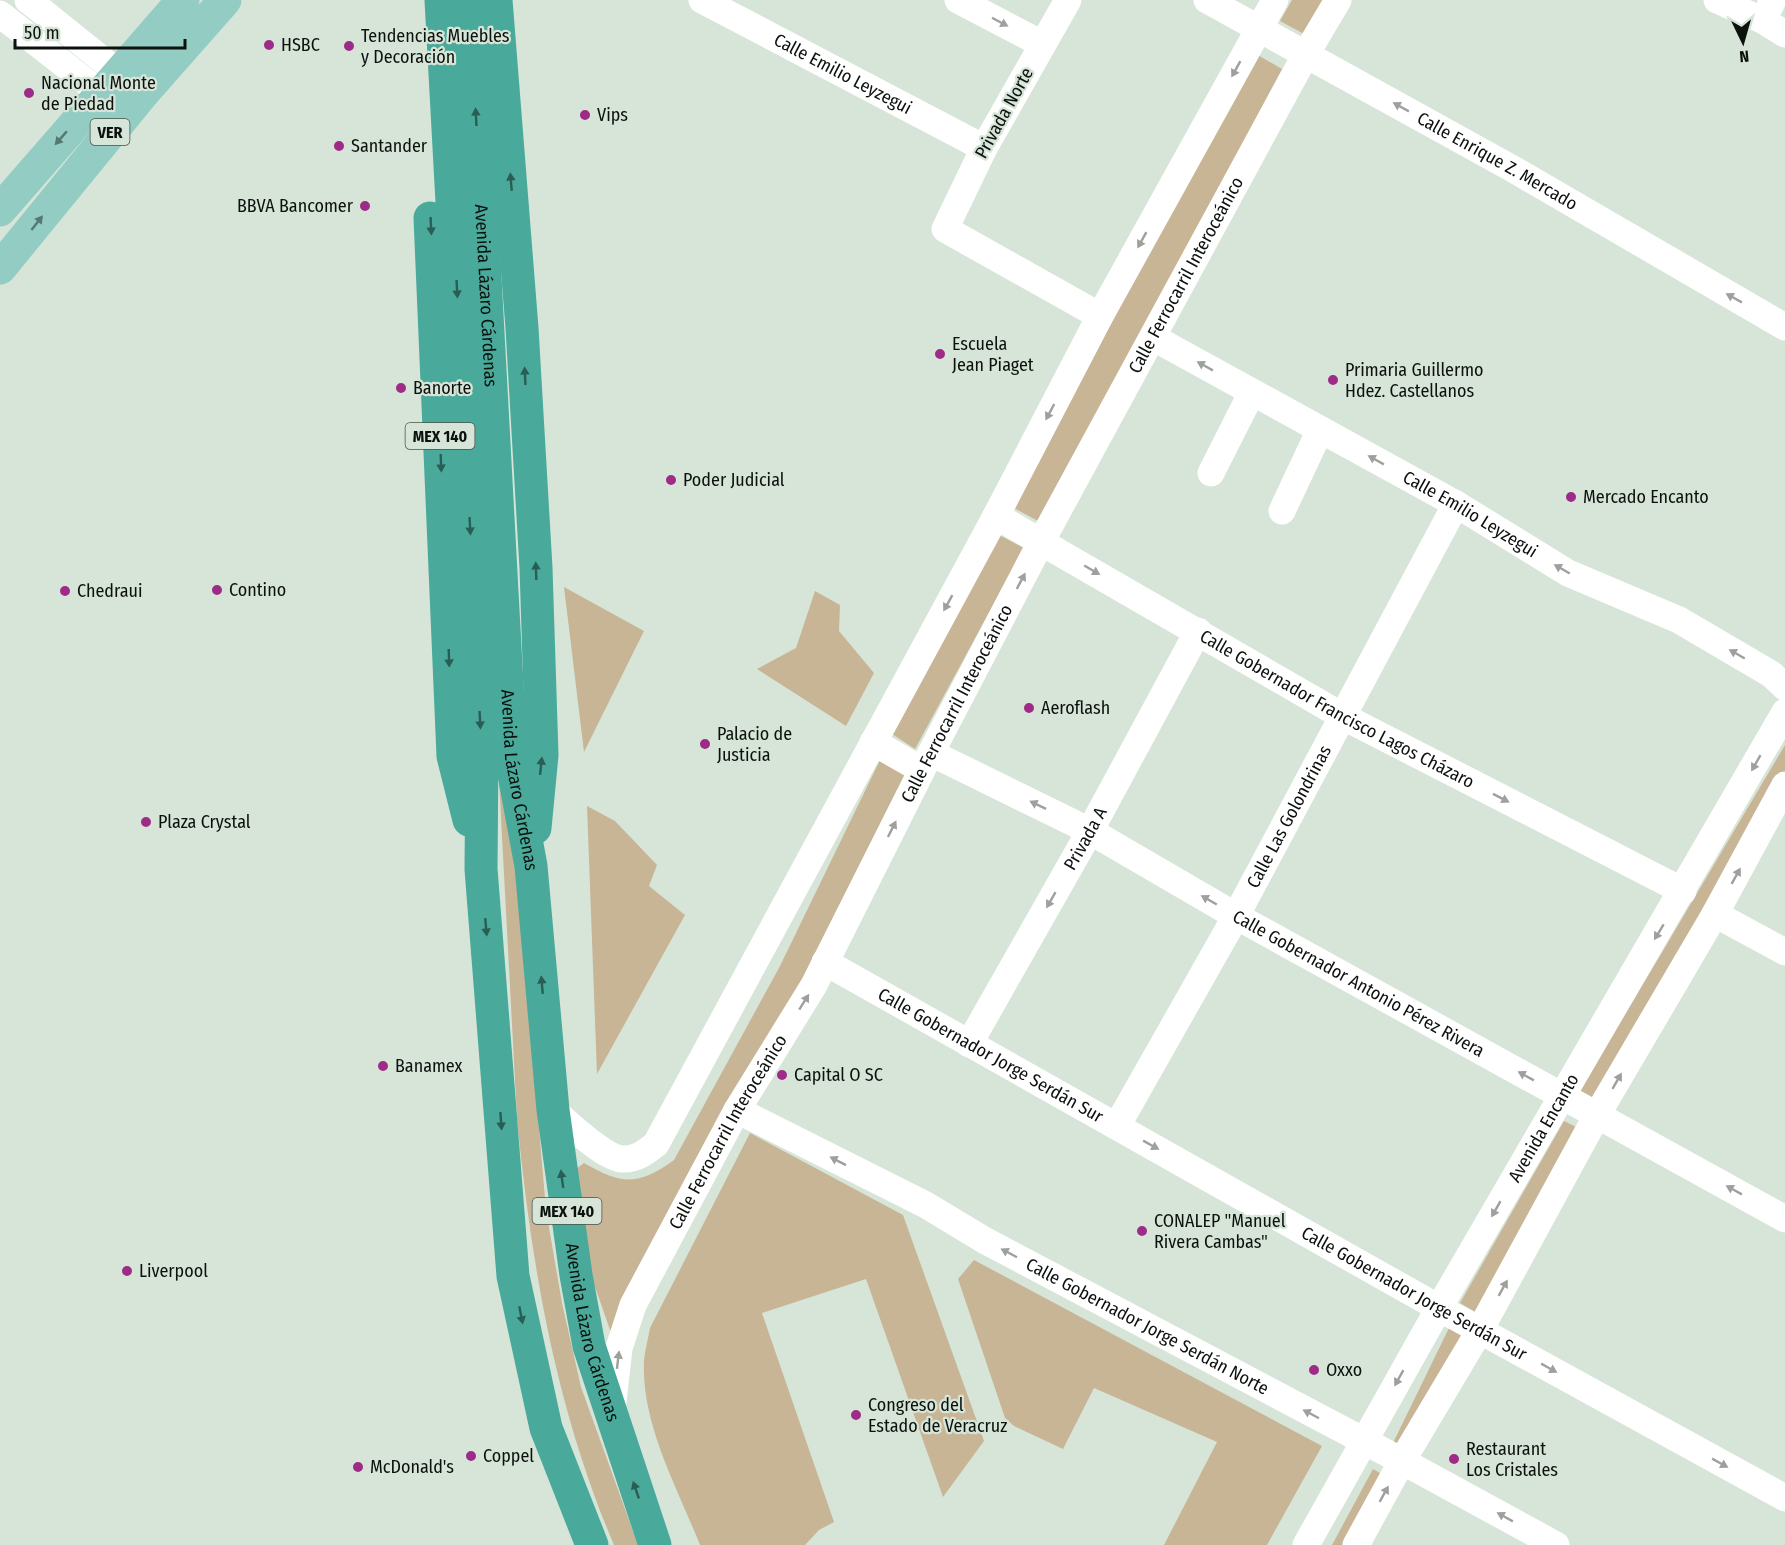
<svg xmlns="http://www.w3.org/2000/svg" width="1785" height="1545" font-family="'Fira Sans Condensed',sans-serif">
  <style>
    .green { fill: #c8b596 }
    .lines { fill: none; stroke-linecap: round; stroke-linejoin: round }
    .street { stroke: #fff; stroke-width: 27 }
    .primary { stroke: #92ccc3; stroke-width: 33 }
    .highway { stroke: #49aa9b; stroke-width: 33 }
    .oneway { fill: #9ea09e }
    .oneway2 { fill: #2a5e54 }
    .oneway3 { fill: #567871 }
    .poi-dot { fill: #9e2b87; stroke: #d6e5d8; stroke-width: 2 }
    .labels { text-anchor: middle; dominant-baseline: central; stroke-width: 4.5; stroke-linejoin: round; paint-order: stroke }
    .shield { fill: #d6e5d8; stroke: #49514a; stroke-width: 1.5 }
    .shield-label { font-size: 16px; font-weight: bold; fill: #0c110d }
    .poi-label { font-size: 18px; fill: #0c110d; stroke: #d6e5d8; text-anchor: start }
    .street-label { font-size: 18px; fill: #0c110d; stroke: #d6e5d8 }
  </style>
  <rect width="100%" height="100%" fill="#d6e5d8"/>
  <g class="green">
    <path d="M 1292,0 L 1326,0 L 1306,35 L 1280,21 Z"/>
    <path d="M 1256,54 L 1282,69 L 1042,523 L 1012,507 Z"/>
    <path d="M 471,255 L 513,823 L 546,1210 L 562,1303 L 581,1387 L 638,1545 L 614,1545 C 556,1409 531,1265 517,1118 Z"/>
    <path d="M 999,535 L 1024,548 L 915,749 L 889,732 Z"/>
    <path d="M 564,587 L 644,631 L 584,752 Z"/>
    <path d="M 815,591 L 840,605 L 839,631 L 874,673 L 846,726 L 757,669 L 796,648 Z"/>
    <path d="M 1785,745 L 1785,801 L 1600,1113 L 1575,1099 Z"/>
    <path d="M 881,758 L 906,774 L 810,982 L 615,1344 L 589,1270 L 576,1169 L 584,1163 C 622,1185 638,1186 674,1160 L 780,966 Z"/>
    <path d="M 587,806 L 615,821 L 657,865 L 649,886 L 685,915 L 597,1074 Z"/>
    <path d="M 1564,1121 L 1588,1133 L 1488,1319 L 1460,1303 Z"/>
    <path d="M 750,1133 L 903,1215 L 984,1441 L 943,1497 L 866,1279 L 762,1313 L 834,1522 L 819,1530 L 805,1545 L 700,1545 C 677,1487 641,1424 644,1360 C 645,1350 648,1339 650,1328 Z"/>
    <path d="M 974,1260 L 1322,1446 L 1267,1545 L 1164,1545 L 1217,1442 L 1094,1388 L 1063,1449 L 1014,1426 L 1005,1418 L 958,1279 Z"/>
    <path d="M 1449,1328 L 1474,1342 L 1415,1454 L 1393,1443 Z"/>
    <path d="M 1373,1469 L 1395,1482 L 1360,1545 L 1332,1545 Z"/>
  </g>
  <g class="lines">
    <g class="street">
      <path d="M 28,0 L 135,86"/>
      <path id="s1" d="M 702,0 L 984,148"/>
      <path d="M 958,0 L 1042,44"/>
      <path d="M 1068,0 L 984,148 L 945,229 L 1100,316"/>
      <path id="s2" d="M 1207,0 L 1513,169 L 1785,327"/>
      <path d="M 1717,0 L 1764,21 L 1785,34"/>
      <path d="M 1769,8 L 1773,0"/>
      <path d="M 0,14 L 117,106"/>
      <path id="s3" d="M 1154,338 L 1456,504 L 1568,573 L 1679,620 L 1771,674 L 1785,687"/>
      <path d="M 1211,473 L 1252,392"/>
      <path d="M 1282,511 L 1320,430"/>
      <path id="s4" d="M 996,516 L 1344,717 L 1683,891"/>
      <path d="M 873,742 L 922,770"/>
      <path id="s5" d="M 931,753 L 1090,831 L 1236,916 L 1785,1219"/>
      <path d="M 1715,914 L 1785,952"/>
      <path id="s6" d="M 825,962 L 1439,1308 L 1785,1498"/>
      <path id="s7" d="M 969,1044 L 1090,831 L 1198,631"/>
      <path d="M 553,1110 C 568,1123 603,1157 622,1159 C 636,1160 646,1152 656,1144 L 996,516 L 1100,316 L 1275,0"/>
      <path id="s8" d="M 737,1110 L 926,1205 L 984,1240 L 1402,1461 L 1556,1545"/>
      <path id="s9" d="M 1117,1126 L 1236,916 L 1456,504"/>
      <path id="s10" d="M 612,1411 L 619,1348 L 633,1305 L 737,1110 L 814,985 L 922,770 L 1041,542 L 1306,54 L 1338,0"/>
      <path id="s11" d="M 1306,1545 L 1439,1308 L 1785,712"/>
      <path d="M 1356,1545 L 1402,1461 L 1480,1330 L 1597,1115 L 1715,914 L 1785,785"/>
    </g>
    <g class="primary">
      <path d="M 0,210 L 183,0"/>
      <path d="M 0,268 L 143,93 L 225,0"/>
    </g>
    <g class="highway">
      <path d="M 441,0 L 482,754 L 481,869 L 513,1276 L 546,1428 L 592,1545"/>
      <path id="s12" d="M 470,0 L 511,758 L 531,866 L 553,1110 L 576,1275 L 589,1346 L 655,1545"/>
      <path d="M 496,0 L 522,328 L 536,568 L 542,755 L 535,828"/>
      <path d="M 430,218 L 453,756 L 469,820"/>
    </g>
  </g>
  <defs><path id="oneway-solid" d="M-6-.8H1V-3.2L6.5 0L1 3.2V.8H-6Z" transform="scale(1.5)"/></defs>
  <g class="oneway">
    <use href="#oneway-solid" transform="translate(1000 22) rotate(28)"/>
    <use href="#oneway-solid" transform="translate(1236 69) rotate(119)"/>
    <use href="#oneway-solid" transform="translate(1401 107) rotate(-151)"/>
    <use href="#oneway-solid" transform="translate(1142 240) rotate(119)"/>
    <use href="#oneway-solid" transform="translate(1734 298) rotate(-151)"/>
    <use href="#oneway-solid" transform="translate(1205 366) rotate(-151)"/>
    <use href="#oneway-solid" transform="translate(1050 412) rotate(118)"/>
    <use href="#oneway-solid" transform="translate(1376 460) rotate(-151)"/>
    <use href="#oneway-solid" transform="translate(1562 569) rotate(-150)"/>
    <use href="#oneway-solid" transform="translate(1092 570) rotate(30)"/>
    <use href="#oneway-solid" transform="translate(1021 581) rotate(-62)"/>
    <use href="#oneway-solid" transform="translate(948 603) rotate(119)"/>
    <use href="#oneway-solid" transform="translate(1737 654) rotate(-150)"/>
    <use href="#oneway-solid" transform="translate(1756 763) rotate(120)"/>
    <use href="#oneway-solid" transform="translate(1501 798) rotate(27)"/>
    <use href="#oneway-solid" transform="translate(1038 805) rotate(-154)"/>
    <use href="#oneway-solid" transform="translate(892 829) rotate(-63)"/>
    <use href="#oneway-solid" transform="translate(1736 876) rotate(-61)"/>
    <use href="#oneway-solid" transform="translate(1051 900) rotate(120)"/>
    <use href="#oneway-solid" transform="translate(1209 900) rotate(-150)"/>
    <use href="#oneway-solid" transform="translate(1659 932) rotate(121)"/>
    <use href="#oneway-solid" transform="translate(804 1002) rotate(-58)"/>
    <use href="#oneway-solid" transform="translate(1526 1076) rotate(-151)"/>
    <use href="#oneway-solid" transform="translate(1617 1081) rotate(-60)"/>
    <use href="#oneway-solid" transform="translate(1151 1145) rotate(29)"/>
    <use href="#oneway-solid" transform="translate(838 1161) rotate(-153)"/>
    <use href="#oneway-solid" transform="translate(1734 1190) rotate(-151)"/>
    <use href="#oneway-solid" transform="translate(1496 1209) rotate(120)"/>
    <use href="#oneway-solid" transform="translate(1009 1253) rotate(-152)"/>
    <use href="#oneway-solid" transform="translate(1503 1288) rotate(-61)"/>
    <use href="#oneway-solid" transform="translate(618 1360) rotate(-83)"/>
    <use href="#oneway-solid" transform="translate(1549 1368) rotate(29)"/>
    <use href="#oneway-solid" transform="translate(1399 1378) rotate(119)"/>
    <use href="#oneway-solid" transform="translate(1311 1414) rotate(-152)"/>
    <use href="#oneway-solid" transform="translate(1720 1463) rotate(29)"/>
    <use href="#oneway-solid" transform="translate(1384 1494) rotate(-61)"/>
    <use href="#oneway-solid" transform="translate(1505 1517) rotate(-151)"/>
  </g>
  <g class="oneway2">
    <use href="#oneway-solid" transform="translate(476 117) rotate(-93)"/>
    <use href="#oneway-solid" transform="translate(511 182) rotate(-95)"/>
    <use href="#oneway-solid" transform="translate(431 226) rotate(87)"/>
    <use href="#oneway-solid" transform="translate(457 289) rotate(87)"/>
    <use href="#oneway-solid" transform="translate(525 376) rotate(-93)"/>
    <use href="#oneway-solid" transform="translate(441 463) rotate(88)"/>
    <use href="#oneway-solid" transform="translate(470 526) rotate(87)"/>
    <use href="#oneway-solid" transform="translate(536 571) rotate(-92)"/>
    <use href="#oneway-solid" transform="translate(449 658) rotate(88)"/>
    <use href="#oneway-solid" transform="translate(480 720) rotate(87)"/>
    <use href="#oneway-solid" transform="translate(541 766) rotate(-84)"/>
    <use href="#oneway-solid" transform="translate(486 927) rotate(85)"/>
    <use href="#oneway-solid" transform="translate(542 985) rotate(-95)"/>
    <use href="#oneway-solid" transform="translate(501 1121) rotate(86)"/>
    <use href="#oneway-solid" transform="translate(562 1179) rotate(-98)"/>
    <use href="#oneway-solid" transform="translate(521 1315) rotate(79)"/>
    <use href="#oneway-solid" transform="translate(636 1490) rotate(-109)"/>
  </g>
  <g class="oneway3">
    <use href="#oneway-solid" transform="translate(61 138) rotate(131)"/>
    <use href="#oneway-solid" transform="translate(37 223) rotate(-52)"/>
  </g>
  <g class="poi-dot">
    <circle cx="269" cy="45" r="6"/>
    <circle cx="349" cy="46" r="6"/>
    <circle cx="29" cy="93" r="6"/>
    <circle cx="585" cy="115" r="6"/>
    <circle cx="339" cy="146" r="6"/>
    <circle cx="365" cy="206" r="6"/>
    <circle cx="940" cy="354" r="6"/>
    <circle cx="1333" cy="380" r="6"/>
    <circle cx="401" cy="388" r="6"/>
    <circle cx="671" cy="480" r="6"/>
    <circle cx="1571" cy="497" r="6"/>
    <circle cx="217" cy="590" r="6"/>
    <circle cx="65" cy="591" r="6"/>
    <circle cx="1029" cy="708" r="6"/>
    <circle cx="705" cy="744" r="6"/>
    <circle cx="146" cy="822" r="6"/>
    <circle cx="383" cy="1066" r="6"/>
    <circle cx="782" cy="1075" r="6"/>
    <circle cx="1142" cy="1231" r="6"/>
    <circle cx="127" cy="1271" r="6"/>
    <circle cx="1314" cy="1370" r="6"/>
    <circle cx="856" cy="1415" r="6"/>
    <circle cx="471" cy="1456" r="6"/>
    <circle cx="1454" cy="1459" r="6"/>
    <circle cx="358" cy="1467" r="6"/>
  </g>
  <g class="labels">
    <g class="shield">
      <rect x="90.5" y="119" width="39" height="26" rx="4.5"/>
      <rect x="405.5" y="423" width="69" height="26" rx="4.5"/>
      <rect x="532.5" y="1198" width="69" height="26" rx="4.5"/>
    </g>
    <g class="shield-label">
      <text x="110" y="132">VER</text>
      <text x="440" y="436">MEX 140</text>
      <text x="567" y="1211">MEX 140</text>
    </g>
    <g class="poi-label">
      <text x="361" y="36">Tendencias Muebles<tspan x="361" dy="21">y Decoración</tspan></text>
      <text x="281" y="45">HSBC</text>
      <text x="41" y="83">Nacional Monte<tspan x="41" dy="21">de Piedad</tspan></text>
      <text x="597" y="115">Vips</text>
      <text x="351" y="146">Santander</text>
      <text x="353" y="206" text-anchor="end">BBVA Bancomer</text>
      <text x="952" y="344">Escuela<tspan x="952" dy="21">Jean Piaget</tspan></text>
      <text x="1345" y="370">Primaria Guillermo<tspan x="1345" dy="21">Hdez. Castellanos</tspan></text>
      <text x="413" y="388">Banorte</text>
      <text x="683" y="480">Poder Judicial</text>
      <text x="1583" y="497">Mercado Encanto</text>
      <text x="229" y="590">Contino</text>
      <text x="77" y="591">Chedraui</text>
      <text x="1041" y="708">Aeroflash</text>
      <text x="717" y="734">Palacio de<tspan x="717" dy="21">Justicia</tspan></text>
      <text x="158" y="822">Plaza Crystal</text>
      <text x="395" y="1066">Banamex</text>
      <text x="794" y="1075">Capital O SC</text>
      <text x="1154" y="1221">CONALEP "Manuel<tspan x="1154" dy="21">Rivera Cambas"</tspan></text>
      <text x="139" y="1271">Liverpool</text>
      <text x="1326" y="1370">Oxxo</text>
      <text x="868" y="1405">Congreso del<tspan x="868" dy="21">Estado de Veracruz</tspan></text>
      <text x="1466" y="1449">Restaurant<tspan x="1466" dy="21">Los Cristales</tspan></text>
      <text x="483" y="1456">Coppel</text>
      <text x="370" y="1467">McDonald's</text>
    </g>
    <g class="street-label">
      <text stroke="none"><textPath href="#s1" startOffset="159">Calle Emilio Leyzegui</textPath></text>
      <text transform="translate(1004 113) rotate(-61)">Privada Norte</text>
      <text stroke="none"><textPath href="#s2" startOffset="332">Calle Enrique Z. Mercado</textPath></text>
      <text stroke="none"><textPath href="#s10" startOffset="1278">Calle Ferrocarril Interoceánico</textPath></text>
      <text stroke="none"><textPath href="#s12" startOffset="296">Avenida Lázaro Cárdenas</textPath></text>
      <text stroke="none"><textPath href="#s3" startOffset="362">Calle Emilio Leyzegui</textPath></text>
      <text stroke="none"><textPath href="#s10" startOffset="792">Calle Ferrocarril Interoceánico</textPath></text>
      <text stroke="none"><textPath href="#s4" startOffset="392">Calle Gobernador Francisco Lagos Cházaro</textPath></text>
      <text stroke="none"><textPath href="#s12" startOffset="782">Avenida Lázaro Cárdenas</textPath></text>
      <text stroke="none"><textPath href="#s9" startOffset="354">Calle Las Golondrinas</textPath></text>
      <text stroke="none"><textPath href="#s7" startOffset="236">Privada A</textPath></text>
      <text stroke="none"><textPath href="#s5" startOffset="486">Calle Gobernador Antonio Pérez Rivera</textPath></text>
      <text stroke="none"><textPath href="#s6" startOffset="190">Calle Gobernador Jorge Serdán Sur</textPath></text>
      <text stroke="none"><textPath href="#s11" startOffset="480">Avenida Encanto</textPath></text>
      <text stroke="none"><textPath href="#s10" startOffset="306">Calle Ferrocarril Interoceánico</textPath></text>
      <text stroke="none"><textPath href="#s6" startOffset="676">Calle Gobernador Jorge Serdán Sur</textPath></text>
      <text stroke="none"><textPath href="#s8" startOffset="464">Calle Gobernador Jorge Serdán Norte</textPath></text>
      <text stroke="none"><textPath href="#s12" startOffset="1340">Avenida Lázaro Cárdenas</textPath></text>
    </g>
  </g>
  <g transform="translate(1743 42) rotate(175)" stroke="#d6e5d8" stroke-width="4.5" paint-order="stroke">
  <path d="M0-4.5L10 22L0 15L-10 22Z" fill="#0c110d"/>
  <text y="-9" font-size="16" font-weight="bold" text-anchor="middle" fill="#0c110d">N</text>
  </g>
  <path d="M15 39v9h170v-9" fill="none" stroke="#0c110d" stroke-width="3"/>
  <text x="24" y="39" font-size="18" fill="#0c110d" stroke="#d6e5d8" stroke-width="4.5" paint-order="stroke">50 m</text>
</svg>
